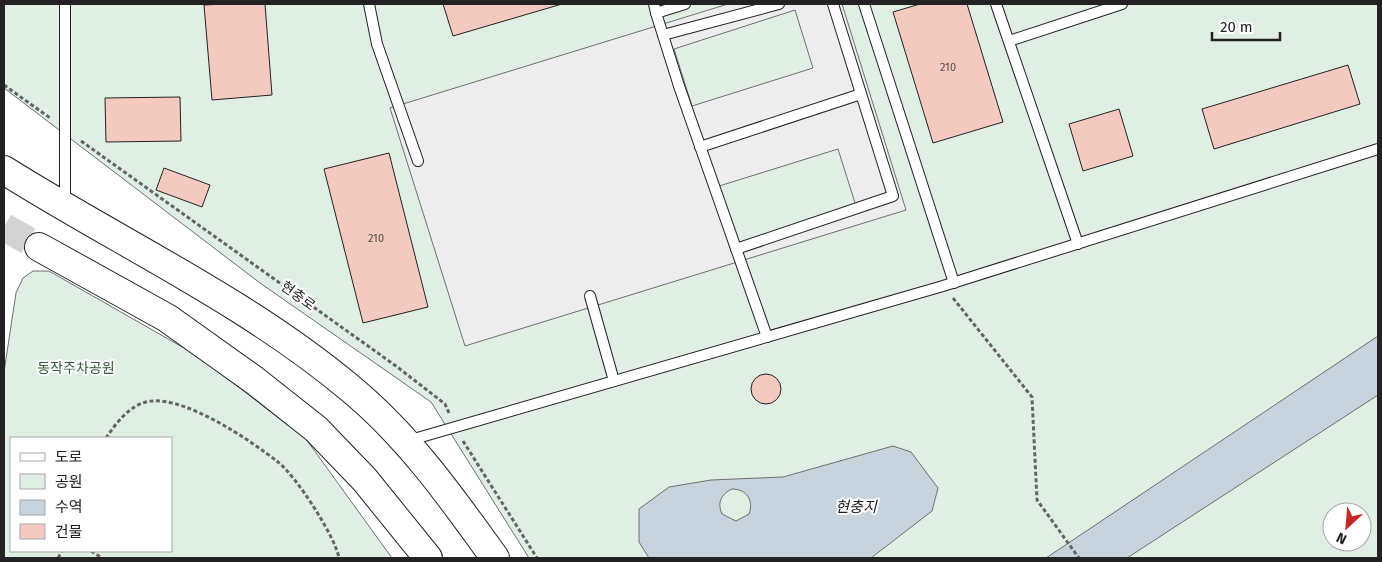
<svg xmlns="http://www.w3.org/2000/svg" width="1382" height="562" font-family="'Fira Sans','Noto Sans KR',sans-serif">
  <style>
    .green { fill: #e0efe3; stroke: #6f6f6f; fill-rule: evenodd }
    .parking { fill: #ededed; stroke: #6f6f6f; fill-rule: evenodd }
    .water { fill: #c7d3dd; stroke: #6f6f6f; fill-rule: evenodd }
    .building { fill: #f3c9c0; stroke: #222 }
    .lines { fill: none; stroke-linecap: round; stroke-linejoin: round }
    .primary-tunnel { stroke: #d3d3d3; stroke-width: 28; stroke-dasharray: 28 14; stroke-linecap: butt }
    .lane-casing { stroke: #222; stroke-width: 12 }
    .primary-casing { stroke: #222; stroke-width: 30 }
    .path { stroke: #646464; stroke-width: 3; stroke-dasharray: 4 2.5; stroke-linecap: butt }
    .lane { stroke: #fff; stroke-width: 10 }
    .primary { stroke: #fff; stroke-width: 28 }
    .labels { text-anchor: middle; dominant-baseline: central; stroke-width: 4; stroke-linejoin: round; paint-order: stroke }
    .number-label { font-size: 11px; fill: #564c4a }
    .street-label { font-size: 14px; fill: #222; stroke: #fff }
    .park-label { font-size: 14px; fill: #2f5e38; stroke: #fff }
    .water-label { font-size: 15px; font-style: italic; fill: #222; stroke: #fff }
  </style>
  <rect width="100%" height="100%" fill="#fff"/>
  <g class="green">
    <path d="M 4,4 L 1378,4 L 1378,558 L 529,558 L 431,402 L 260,283 L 4,88 ZM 1332,512 L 1362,512 L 1362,542 L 1332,542 Z"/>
    <path d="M 33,271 L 49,271 L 198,356 L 306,439 L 392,558 L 4,558 L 4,372 L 16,293 L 23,278 ZM 11,438 L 171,438 L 171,551 L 11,551 Z"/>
  </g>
  <path class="parking" d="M 728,4 L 842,4 L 906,210 L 465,346 L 390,108 ZM 795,10 L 813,68 L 692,106 L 674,49 ZM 838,149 L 856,206 L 735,244 L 716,187 Z"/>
  <g class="water">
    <path d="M 1378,336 L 1378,395 L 1127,558 L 1046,558 Z"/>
    <path d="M 893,446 L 911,452 L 938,488 L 932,511 L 871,558 L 649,558 L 639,542 L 639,509 L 669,487 L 711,480 L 783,477 ZM 732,489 C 747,489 754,501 749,514 L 736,521 L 722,514 C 717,503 721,494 732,489 Z"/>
  </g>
  <g class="building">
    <path d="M 223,4 L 265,4 L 272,95 L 212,100 L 204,5 Z"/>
    <path d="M 443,4 L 562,4 L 453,36 Z"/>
    <path d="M 920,4 L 967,4 L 1003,122 L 933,143 L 893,12 Z"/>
    <path d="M 1348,65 L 1360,104 L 1214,149 L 1202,109 Z"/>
    <path d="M 180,97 L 181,141 L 106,142 L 105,98 Z"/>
    <path d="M 1119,109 L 1133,156 L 1083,171 L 1069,124 Z"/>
    <path d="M 389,153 L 428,307 L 363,323 L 324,169 Z"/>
    <path d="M 164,168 L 210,185 L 202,207 L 156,190 Z"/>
    <circle cx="766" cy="389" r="15"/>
  </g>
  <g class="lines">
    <path class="primary-tunnel" d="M 4,227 L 39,247"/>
    <g class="lane-casing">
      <g id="lane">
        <path d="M 369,4 L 377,44 L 418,161"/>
        <path d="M 654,4 L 656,13 L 685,4"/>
        <path d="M 864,4 L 954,283"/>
        <path d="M 996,4 L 1078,244"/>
        <path d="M 656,13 L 679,86 L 767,337"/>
        <path d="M 663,35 L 779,4"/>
        <path d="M 1009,41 L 1122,4"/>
        <path d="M 700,147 L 861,94"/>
        <path d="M 65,203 L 65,4"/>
        <path d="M 736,249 L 893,196 L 833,4"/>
        <path d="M 590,296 L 614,381"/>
        <path d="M 407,441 L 943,286 L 1378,149"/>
      </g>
    </g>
    <g class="primary-casing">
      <g id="primary">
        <path d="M 4,170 C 120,243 246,301 351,389 C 408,436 452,498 495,558"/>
        <path d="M 39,247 L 167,318 L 254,380 L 316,429 L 365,480 L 428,558"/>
      </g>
    </g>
    <g class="path">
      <path d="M 4,85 L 50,118"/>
      <path d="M 81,141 L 396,366 L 445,404 L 449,413"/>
      <path d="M 953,298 L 1032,397 L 1037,500 L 1079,558"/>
      <path d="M 106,438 C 116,423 132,402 152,401 C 188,398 250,440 278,462 C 296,476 335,536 339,558"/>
      <path d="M 463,441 L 537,558"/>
      <path d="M 91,551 L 102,558"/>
      <path d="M 58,558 L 62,551"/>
    </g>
    <use href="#lane" class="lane"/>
    <use href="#primary" class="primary"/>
  </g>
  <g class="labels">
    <g class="number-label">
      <text x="948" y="67">210</text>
      <text x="376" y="238">210</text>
    </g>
    <g class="street-label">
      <text transform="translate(298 296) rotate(36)">현충로</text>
    </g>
    <g class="park-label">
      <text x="76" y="368">동작주차공원</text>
    </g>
    <g class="water-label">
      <text x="856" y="507">현충지</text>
    </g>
  </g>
  <rect width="1382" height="562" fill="none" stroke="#222222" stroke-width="10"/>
  <rect x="10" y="437" width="162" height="115" fill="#ffffff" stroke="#a7a7a7"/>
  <rect x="20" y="453" width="25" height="8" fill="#ffffff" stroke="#a7a7a7"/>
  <text x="55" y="462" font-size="15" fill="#222222">도로</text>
  <rect x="20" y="474" width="25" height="15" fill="#e0efe3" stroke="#a7a7a7"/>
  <text x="55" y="487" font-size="15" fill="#222222">공원</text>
  <rect x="20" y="500" width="25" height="15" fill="#c7d3dd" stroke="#a7a7a7"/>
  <text x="55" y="512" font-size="15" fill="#222222">수역</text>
  <rect x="20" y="524" width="25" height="15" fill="#f3c9c0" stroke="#a7a7a7"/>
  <text x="55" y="537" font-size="15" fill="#222222">건물</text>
  <g transform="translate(1347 527) rotate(206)"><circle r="24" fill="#ffffff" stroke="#a7a7a7"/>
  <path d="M0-4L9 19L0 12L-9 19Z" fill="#c62828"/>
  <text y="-8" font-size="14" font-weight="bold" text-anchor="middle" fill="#222222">N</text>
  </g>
  <path d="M1212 32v8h68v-8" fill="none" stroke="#222222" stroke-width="2.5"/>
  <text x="1220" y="32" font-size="15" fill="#222222" stroke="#ffffff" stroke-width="4" paint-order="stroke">20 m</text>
</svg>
